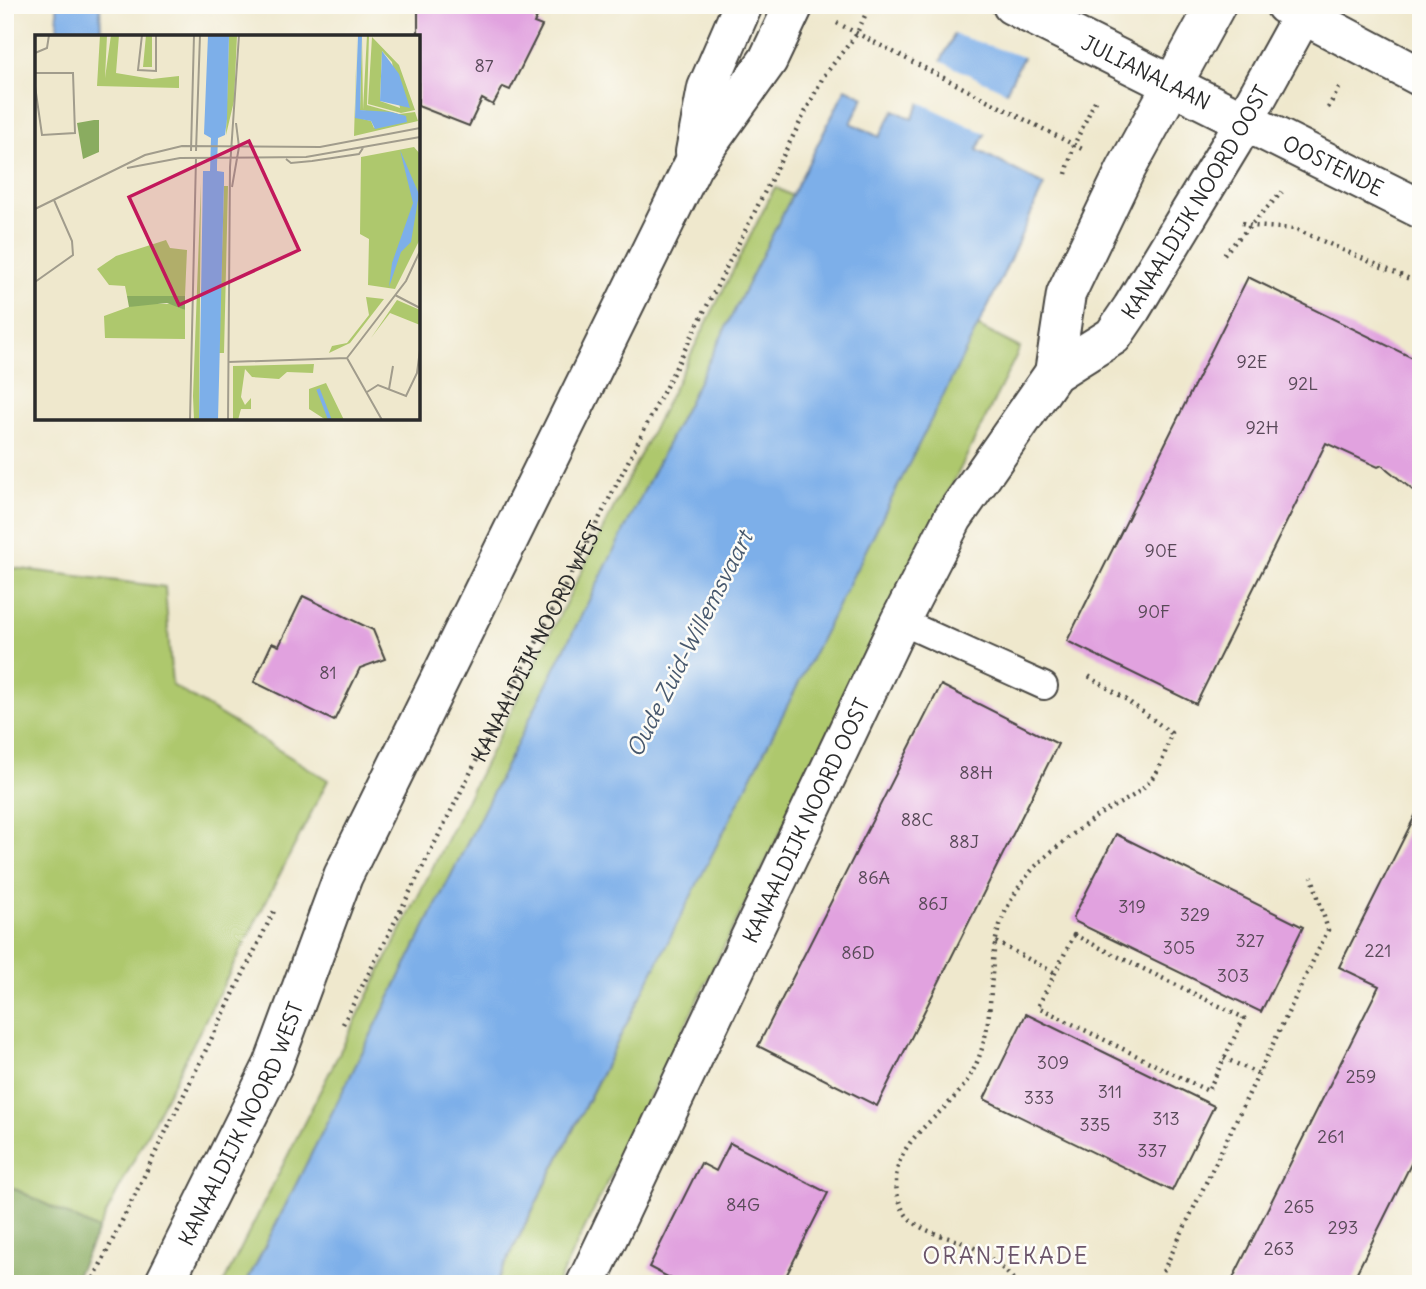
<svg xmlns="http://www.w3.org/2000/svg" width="1426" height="1289" font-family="Delius,sans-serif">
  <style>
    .green { fill: #aec86d; stroke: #6c7a4c; stroke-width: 2 }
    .forest { fill: #8aac60; stroke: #5a6c46; stroke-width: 2 }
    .water { fill: #7dafe9; stroke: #546d8a; stroke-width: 2 }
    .pier { fill: #efe8cd }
    .building { fill: #e1a2df }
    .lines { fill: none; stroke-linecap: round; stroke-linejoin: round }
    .lane-casing { stroke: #484743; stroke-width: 30 }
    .street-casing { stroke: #484743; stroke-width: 42 }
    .secondary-casing { stroke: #484743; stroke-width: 42 }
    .path { stroke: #484743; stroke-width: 4.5; stroke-dasharray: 2 5; stroke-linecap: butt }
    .lane { stroke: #fff; stroke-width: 26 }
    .street { stroke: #fff; stroke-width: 38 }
    .secondary { stroke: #fff; stroke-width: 38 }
    .labels { text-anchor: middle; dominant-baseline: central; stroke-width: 5; stroke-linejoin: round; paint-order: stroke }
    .number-label { font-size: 18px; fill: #584958 }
    .street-label { font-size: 21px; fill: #2b2b2b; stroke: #fdfcf7 }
    .water-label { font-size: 23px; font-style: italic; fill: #48596e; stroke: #fdfcf7 }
    .neighbourhood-label { font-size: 23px; letter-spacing: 2px; fill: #6b556a; stroke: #fdfcf7 }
    .inset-river { fill: none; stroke: #7dafe9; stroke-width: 3.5 }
    .inset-road { fill: none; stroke: #a19c8c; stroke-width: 2 }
    .view { fill: #c2185b; fill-opacity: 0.15; stroke: #c2185b; stroke-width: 3.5 }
    .inset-edge { fill: none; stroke: #2b2b2b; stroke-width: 3.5 }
  </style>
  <rect width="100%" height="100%" fill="#fdfcf7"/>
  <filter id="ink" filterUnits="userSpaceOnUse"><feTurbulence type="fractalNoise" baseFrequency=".0143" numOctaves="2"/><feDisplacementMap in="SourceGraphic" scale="14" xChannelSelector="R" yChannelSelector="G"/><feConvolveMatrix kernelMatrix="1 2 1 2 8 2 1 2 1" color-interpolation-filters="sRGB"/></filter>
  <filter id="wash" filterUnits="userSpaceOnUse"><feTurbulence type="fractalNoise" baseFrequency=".00686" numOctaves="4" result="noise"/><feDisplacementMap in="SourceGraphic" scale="28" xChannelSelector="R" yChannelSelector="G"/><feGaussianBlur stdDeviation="1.57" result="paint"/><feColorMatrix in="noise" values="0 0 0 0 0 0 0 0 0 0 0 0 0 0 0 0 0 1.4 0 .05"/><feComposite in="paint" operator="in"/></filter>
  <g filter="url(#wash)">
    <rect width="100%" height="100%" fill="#efe8cd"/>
    <g class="green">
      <path d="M 775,187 L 792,196 L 246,1284 L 223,1284 Z"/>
      <path d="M 977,326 L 1020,348 L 557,1284 L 496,1284 Z"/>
      <path d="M 5,567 L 165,587 L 172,685 L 328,780 L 98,1230 L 5,1184 Z"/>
    </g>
    <path class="forest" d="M 5,1184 L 98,1230 L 72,1284 L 5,1284 Z"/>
    <g class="water">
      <path d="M 57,5 L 100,5 L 101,37 L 58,37 Z"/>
      <path d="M 969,5 L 1049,5 L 977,150 L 1044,185 L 995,292 L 861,560 L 495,1284 L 246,1284 L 846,88 L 864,97 L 851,123 L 879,137 L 894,110 L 912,119 Z"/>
    </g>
    <g class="pier">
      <path d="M 965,5 L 1053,5 L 1026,58 L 954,34 L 952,32 Z"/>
      <path d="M 938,60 L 1009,93 L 988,135 L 917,101 Z"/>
    </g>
    <g id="blocks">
      <g class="building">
        <path d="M 418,5 L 543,5 L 534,23 L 542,26 L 510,90 L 503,87 L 493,105 L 482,99 L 469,126 L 418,106 Z"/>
        <path d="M 1248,277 L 1421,362 L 1421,497 L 1382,465 L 1378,467 L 1326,443 L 1196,704 L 1067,641 Z"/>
        <path d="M 303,596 L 373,630 L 385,659 L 360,668 L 334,721 L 254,682 L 272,643 L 279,646 Z"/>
        <path d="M 941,685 L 1058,744 L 877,1106 L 758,1046 Z"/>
        <path d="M 1421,804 L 1421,1144 L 1351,1284 L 1230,1284 L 1379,986 L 1339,967 Z"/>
        <path d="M 1116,834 L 1303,927 L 1261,1012 L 1076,922 L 1073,918 Z"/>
        <path d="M 1026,1014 L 1214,1106 L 1172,1191 L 984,1099 Z"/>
        <path d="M 730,1143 L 828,1193 L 782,1284 L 681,1284 L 649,1267 L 701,1163 L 716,1171 Z"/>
      </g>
    </g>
  </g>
  <g filter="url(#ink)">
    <use href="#blocks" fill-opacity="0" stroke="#484743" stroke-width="2"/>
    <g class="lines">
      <g class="lane-casing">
        <path id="lane" d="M 900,621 L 1044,686"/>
      </g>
      <g class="street-casing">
        <g id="street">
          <path d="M 1054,373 L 1066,294 L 1125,171 L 1216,5"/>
          <path id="s2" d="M 586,1284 L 900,621 L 953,518 L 1054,373 L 1113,336 L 1132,308 L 1232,143 L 1308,5"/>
        </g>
      </g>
      <g class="secondary-casing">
        <g id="secondary">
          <path id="s3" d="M 1012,5 L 1421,209"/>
          <path d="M 1285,5 L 1421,77"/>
          <path d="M 695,152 L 707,88 L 743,5"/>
          <path id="s4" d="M 164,1284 L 273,1065 L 343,876 L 693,165 L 768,60 L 794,5"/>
        </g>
      </g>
      <g class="path">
        <path d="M 837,23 L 1082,149"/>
        <path d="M 1328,108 L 1339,88"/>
        <path d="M 1066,174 L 1074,145 L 1095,101"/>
        <path d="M 1242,223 L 1253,226 L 1295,229 L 1421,284"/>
        <path d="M 1224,254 L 1282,192"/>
        <path d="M 1074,935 L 1244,1018 L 1208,1091 L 1038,1007 Z"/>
        <path d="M 996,942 L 1055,973"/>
        <path id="s1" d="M 343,1024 L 823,77 L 856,35 L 870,5"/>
        <path d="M 1224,1058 L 1259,1074"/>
        <path d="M 91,1284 L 276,907"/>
        <path d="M 1018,1284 C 1003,1268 988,1254 968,1245 C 941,1233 906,1232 898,1197 C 885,1143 940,1121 965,1084 C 993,1043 989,998 994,951 C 997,924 1011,896 1028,875 C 1040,859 1080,828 1097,816 C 1117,803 1138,798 1153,777 C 1163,765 1166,748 1171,733 L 1124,698 L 1085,674"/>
        <path d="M 1157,1284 L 1328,930 L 1312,877"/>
      </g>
      <use href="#lane" class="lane"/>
      <use href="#street" class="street"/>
      <use href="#secondary" class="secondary"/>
    </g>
  </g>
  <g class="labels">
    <g class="number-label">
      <text x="484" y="65">87</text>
      <text x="1252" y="361">92E</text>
      <text x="1303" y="383">92L</text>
      <text x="1262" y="427">92H</text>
      <text x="1161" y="550">90E</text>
      <text x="1154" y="611">90F</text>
      <text x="328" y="672">81</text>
      <text x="976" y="772">88H</text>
      <text x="917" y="819">88C</text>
      <text x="964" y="841">88J</text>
      <text x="874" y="877">86A</text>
      <text x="933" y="903">86J</text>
      <text x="1132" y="906">319</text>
      <text x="1195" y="914">329</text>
      <text x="1250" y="940">327</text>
      <text x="1179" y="947">305</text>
      <text x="1378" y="950">221</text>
      <text x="858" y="952">86D</text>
      <text x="1233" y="975">303</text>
      <text x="1053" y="1062">309</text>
      <text x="1361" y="1076">259</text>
      <text x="1110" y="1091">311</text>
      <text x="1039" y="1097">333</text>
      <text x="1166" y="1118">313</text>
      <text x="1095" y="1124">335</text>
      <text x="1331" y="1136">261</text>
      <text x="1152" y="1150">337</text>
      <text x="743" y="1204">84G</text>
      <text x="1299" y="1206">265</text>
      <text x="1343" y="1227">293</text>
      <text x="1279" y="1248">263</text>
    </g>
    <g class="street-label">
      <text stroke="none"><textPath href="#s3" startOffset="150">JULIANALAAN</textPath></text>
      <text stroke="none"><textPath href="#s3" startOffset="359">OOSTENDE</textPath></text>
      <text stroke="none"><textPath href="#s2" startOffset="1253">KANAALDIJK NOORD OOST</textPath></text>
      <text stroke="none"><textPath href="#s1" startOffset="429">KANAALDIJK NOORD WEST</textPath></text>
      <text stroke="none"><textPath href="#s2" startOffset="513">KANAALDIJK NOORD OOST</textPath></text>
      <text stroke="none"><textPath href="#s4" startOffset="178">KANAALDIJK NOORD WEST</textPath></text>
    </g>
    <g class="water-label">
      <text transform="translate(689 644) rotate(-63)">Oude Zuid-Willemsvaart</text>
    </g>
    <g class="neighbourhood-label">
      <text x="1006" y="1255">ORANJEKADE</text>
    </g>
  </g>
  <g transform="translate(35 35)">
    <rect width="385" height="385" fill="#efe8cd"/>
    <path d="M 65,0 L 72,0 L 70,43 L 76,0 L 84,0 L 81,38 L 117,44 L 144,41 L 144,53 L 62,51 ZM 111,0 L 117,0 L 117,32 L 108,32 ZM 194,0 L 202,0 L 199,66 L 191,100 ZM 322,0 L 320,82 L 336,86 L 339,93 L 363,81 L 325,75 L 327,0 L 328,75 L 332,0 L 334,0 L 332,70 L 364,79 L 380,77 L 383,86 L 319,101 ZM 337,2 L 364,30 L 380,75 L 366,78 L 333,69 ZM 347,16 L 357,27 L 365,73 L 345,66 ZM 379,112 L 385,119 L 385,204 L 360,254 L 333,250 L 334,204 L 325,199 L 326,122 ZM 166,148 L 164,385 L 159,385 L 158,361 ZM 189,151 L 193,151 L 189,318 L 184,318 ZM 131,205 L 135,213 L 152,215 L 150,261 L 92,261 L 90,251 L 74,250 L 62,234 L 81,221 ZM 331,262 L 349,264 L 315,308 L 294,318 L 297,311 L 312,308 L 334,280 ZM 362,265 L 385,275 L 385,290 L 355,278 L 336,303 ZM 102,269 L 139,269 L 150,275 L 150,304 L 70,303 L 69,281 ZM 279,329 L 278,338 L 252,337 L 244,344 L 217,342 L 210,334 L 206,362 L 210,370 L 216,363 L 216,374 L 206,374 L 203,385 L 198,385 L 198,331 ZM 291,348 L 309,385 L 291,385 L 274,374 L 274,354 Z" fill="#aec86d" fill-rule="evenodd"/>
    <path d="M 59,85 L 64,85 L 64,117 L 48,124 L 42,88 ZM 92,261 L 150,261 L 150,275 L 132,268 L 94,272 Z" fill="#8aac60"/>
    <path d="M 173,0 L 194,0 L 192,84 L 190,100 L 183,103 L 182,130 L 182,136 L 189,137 L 189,148 L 183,385 L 164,385 L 168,136 L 175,136 L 176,103 L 169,99 ZM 323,0 L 327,0 L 325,75 L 356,77 L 371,81 L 372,87 L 340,94 L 336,86 L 320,83 ZM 347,16 L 364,39 L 375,73 L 345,66 ZM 365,115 L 384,159 L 376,207 L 366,217 L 354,252 L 357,228 L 378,168 Z" fill="#7dafe9"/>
    <path class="inset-river" d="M 283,354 L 295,385"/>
    <path class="inset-road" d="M 107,0 L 103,35 L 121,36 L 121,0M 0,18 L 12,13 L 14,0M 0,38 L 38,38 L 40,98 L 7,100 L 0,51M 156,116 L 159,0M 161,116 L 165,0M 251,124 L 256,128 L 277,126 L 324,119 L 328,113M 92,133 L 145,123 L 271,122 L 385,102M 197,152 L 204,112 L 201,88M 0,174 L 110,120 L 147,111 L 285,112 L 385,93M 0,247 L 38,220 L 37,206 L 19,165M 360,260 L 385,273M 312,323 L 371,246 L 385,216M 312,323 L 347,385M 193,327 L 312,323M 354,354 L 358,331M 332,357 L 343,350 L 371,361 L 382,338 L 385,315M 155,385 L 161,123M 193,385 L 195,132 L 204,0"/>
    <path class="view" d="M 214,106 L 264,215 L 144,270 L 94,162 Z"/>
    <rect width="385" height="385" class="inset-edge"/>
  </g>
  <rect width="1426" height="1289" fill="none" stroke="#fdfcf7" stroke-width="28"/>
</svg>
